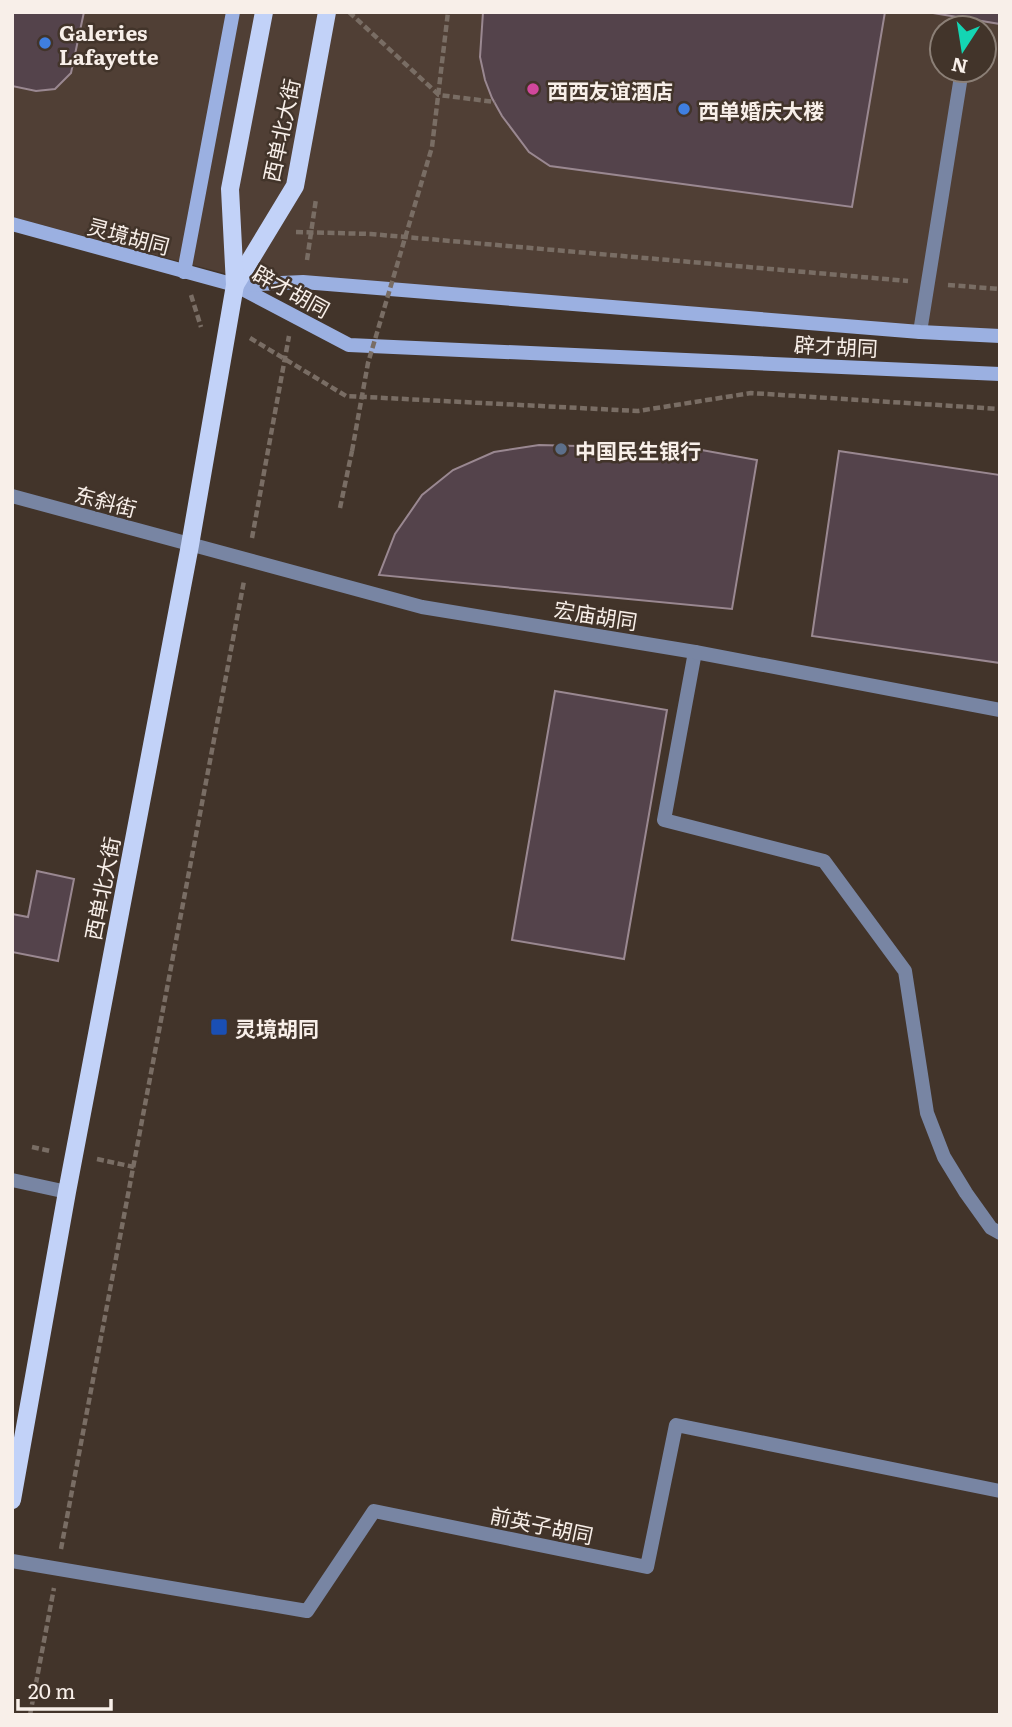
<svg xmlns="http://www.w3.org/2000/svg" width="1012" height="1727" font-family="Literata,'Noto Sans SC',serif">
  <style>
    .commercial { fill: #503f35; fill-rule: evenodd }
    .building { fill: #54434b; stroke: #9a8891; stroke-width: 2 }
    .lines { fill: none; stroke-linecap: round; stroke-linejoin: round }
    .path { stroke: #796d64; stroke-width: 4.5; stroke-dasharray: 7 3.5; stroke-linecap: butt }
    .service { stroke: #7885a3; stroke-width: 14 }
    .minor { stroke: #7885a3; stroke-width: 14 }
    .secondary { stroke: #9bb0e1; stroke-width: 14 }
    .primary { stroke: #c2d2f8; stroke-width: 18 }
    .path-bridge { stroke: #796d64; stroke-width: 4.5; stroke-dasharray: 7 3.5; stroke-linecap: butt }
    .shop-dot { fill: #3f7fe0; stroke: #42342a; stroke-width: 2.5 }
    .hotel-dot { fill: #d1479c; stroke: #42342a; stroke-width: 2.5 }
    .service-dot { fill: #5c6f8a; stroke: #42342a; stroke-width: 2.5 }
    .transit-dot { fill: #1a4fb4; stroke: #42342a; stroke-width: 2.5 }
    .labels { text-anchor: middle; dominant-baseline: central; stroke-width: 5; stroke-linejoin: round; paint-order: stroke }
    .poi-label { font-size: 21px; font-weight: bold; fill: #f8efe9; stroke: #42342a; text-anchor: start }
    .street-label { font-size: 21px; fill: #f8efe9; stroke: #42342a }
  </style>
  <rect width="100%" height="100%" fill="#42342a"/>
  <path class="commercial" d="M 12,12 L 1000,12 L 1000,332 L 265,284 L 12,217 ZM 942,28 L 984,28 L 984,70 L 942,70 Z"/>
  <g class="building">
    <path d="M 12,12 L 84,12 L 71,73 L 55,89 L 36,91 L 12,86 Z"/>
    <path d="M 483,12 L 885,12 L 852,207 L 550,166 L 529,152 L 502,116 L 492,98 L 485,80 L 480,57 Z"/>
    <path d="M 927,12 L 1000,12 L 1000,24 Z"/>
    <path d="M 539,445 L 696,449 L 757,460 L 732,609 L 379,575 L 395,534 L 422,495 L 453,470 L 494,452 Z"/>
    <path d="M 839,451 L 1000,475 L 1000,663 L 812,636 Z"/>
    <path d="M 555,691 L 667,710 L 624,959 L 512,940 Z"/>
    <path d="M 37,871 L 74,879 L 58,961 L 12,952 L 12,914 L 28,917 Z"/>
  </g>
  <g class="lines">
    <g class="path">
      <path d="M 296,232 L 371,234 L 908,281"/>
      <path d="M 307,260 L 316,199"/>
      <path d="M 948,285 L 1000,289"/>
      <path d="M 191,295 L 201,327"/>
      <path d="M 250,338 L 346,396 L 638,411 L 751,393 L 1000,409"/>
      <path d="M 340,508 L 352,451"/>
      <path d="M 252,538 L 289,336"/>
      <path d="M 32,1147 L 50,1151"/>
      <path d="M 97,1159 L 134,1167"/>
      <path d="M 61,1549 L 244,581"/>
      <path d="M 30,1715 L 54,1588"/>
    </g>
    <g class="service">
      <path d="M 695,652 L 664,820 L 824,861 L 905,971 L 927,1113 L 944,1157 L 966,1193 L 991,1228 L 1000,1233"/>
      <path d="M 12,1180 L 67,1192"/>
      <path d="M 12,1561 L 307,1611 L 374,1511 L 647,1567 L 676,1425 L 1000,1491"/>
    </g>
    <g class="minor">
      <path d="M 968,28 L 969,24"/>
      <path d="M 920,332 L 962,70"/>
      <path d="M 12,496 L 422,607 L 695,652 L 1000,710"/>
    </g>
    <g class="secondary">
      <path d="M 12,224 L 235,285 L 349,345 L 1000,374"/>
      <path d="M 184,272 L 233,12"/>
      <path d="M 237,285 L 303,282 L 920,332 L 1000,336"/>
    </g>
    <g class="primary">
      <path d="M 235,285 L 295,186 L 327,12"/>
      <path d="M 12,1500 L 67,1192 L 190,545 L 235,285 L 230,189 L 264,12"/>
    </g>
    <g class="path-bridge">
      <path d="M 349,12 L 439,95 L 495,102"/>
      <path d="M 352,451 L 368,363 L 432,147 L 448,12"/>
    </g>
  </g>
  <g class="shop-dot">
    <circle cx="45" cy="43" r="7"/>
    <circle cx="684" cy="109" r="7"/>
  </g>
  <circle class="hotel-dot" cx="533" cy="89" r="7"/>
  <circle class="service-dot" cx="561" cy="449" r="7"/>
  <rect class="transit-dot" x="210" y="1018" width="18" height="18" rx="3.5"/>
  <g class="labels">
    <g class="poi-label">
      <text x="59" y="31">Galeries<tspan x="59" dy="24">Lafayette</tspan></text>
      <text x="547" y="89">西西友谊酒店</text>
      <text x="698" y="109">西单婚庆大楼</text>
      <text x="575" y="449">中国民生银行</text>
      <text x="235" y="1027">灵境胡同</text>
    </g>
    <g class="street-label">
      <text transform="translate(280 130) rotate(-78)">西单北大街</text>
      <text transform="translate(129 235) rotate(15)">灵境胡同</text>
      <text transform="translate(292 290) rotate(29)">辟才胡同</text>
      <text transform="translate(836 345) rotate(3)">辟才胡同</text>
      <text transform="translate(106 500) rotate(15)">东斜街</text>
      <text transform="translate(596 614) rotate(9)">宏庙胡同</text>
      <text transform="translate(101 888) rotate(-79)">西单北大街</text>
      <text transform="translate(542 1524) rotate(12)">前英子胡同</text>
    </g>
  </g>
  <rect width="1012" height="1727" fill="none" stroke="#f8efe9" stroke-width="28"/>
  <g transform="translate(963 49) rotate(192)"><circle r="33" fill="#42342a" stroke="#8b7f76" stroke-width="2"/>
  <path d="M0-5L12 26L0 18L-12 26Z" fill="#14d5b3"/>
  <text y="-10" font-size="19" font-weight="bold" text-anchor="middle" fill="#f8efe9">N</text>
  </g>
  <path d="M18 1699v10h93v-10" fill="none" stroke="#f8efe9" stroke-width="3.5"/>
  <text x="28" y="1699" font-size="21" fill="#f8efe9" stroke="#42342a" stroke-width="5" paint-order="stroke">20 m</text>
</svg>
